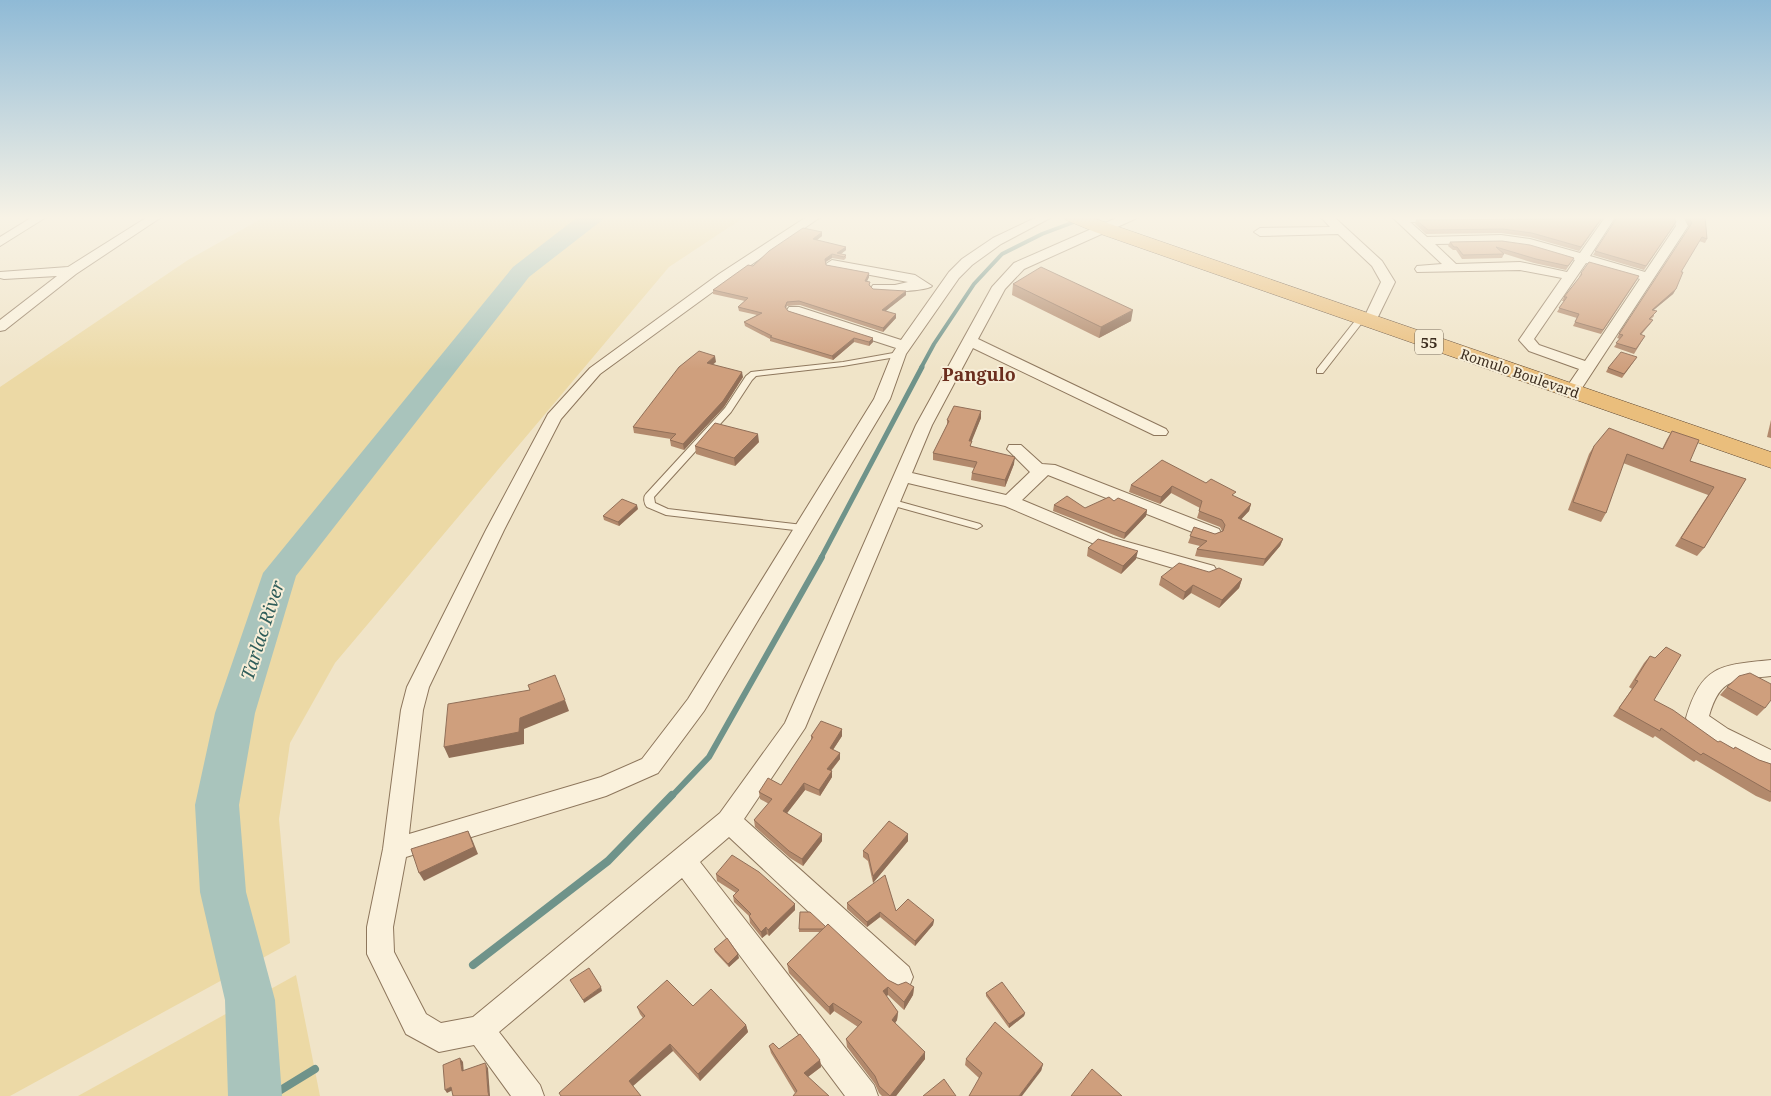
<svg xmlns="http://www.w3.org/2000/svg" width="1771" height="1096" font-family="'Noto Serif',serif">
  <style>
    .sand { fill: #ecd9a5 }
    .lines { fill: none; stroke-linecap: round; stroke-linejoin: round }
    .stream-far3 { stroke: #6f938a; stroke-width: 4 }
    .stream-far2 { stroke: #6f938a; stroke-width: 5 }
    .stream-far1 { stroke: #6f938a; stroke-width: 6 }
    .stream { stroke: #6f938a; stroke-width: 8 }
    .river { fill: #a9c4bc; fill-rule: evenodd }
    .service-casing { stroke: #8d765c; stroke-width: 2 }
    .minor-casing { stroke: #8d765c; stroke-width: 2 }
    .trunk-casing { stroke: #5b4430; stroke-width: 1 }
    .service { fill: #faf1dc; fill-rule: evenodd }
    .minor { fill: #faf1dc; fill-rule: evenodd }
    .trunk { fill: #eabe7c; fill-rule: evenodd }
    .wall { fill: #b2896c }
    .shaded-wall { fill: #916f58 }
    .building { fill: #cf9f7d; stroke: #916f58 }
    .labels { text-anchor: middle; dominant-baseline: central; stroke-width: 4; stroke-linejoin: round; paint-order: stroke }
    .far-street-label { font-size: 14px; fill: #3d2e20; stroke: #f7eed8 }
    .shield { fill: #f7eed8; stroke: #756857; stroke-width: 1 }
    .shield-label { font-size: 15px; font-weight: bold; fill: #3d2e20 }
    .neighbourhood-label { font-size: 18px; font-weight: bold; fill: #6b2e1e; stroke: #f7eed8 }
    .water-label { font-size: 18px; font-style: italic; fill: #2f5d5a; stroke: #f7eed8 }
  </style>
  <rect width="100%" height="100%" fill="#f0e4c8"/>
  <g class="sand">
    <path d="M 266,216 L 746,216 L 669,267 L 335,663 L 290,743 L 279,819 L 290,943 L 10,1096 L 0,1096 L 0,387 L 188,260 Z"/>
    <path d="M 296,975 L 320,1096 L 78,1096 Z"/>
  </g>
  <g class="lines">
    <path class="stream-far3" d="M 921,368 L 934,344 L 974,284 L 1002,254 L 1042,234 L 1074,222"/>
    <path class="stream-far2" d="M 821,558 L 922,367"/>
    <path class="stream-far1" d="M 671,797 L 709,757 L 822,557"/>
    <g class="stream">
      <path d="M 473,965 L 608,861 L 672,795"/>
      <path d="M 271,1096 L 315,1069"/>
    </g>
    <path class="river" d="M 579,216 L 604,216 L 601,221 L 529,277 L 296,576 L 255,713 L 239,805 L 246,892 L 275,1000 L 282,1096 L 228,1096 L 225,1000 L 200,892 L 195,805 L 215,713 L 263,573 L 513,267 Z"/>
    <g class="service-casing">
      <g id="service">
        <path d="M 1358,317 L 1364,317 L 1365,319 L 1323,373 L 1317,373 L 1317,369 Z"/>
        <path d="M 899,352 L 902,352 L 902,356 L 843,366 L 756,376 L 752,380 L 731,412 L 654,497 L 655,503 L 668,509 L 803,525 L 808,528 L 806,530 L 803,531 L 666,515 L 647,507 C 644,504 643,497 646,494 L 725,408 L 746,376 L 751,372 L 843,362 Z"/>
        <path d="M 890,499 L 980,524 L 982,526 L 977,529 L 887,504 L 885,502 L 887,500 Z"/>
      </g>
    </g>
    <g class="minor-casing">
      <g id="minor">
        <path d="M 34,216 L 48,216 L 0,246 L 0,237 Z"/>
        <path d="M 149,216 L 163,216 L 76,274 L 5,330 L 0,331 L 0,320 L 57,276 L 4,279 L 0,278 L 0,272 L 68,267 Z"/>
        <path d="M 808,216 L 822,216 L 729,280 L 600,374 L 561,419 L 504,530 L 429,687 L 423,710 L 409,834 L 601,777 L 642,759 L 688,699 L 874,399 L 892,354 L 896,348 L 789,313 L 787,310 L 789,307 L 799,307 L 901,340 L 949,272 L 962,259 L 993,238 L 1039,216 L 1054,216 L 1001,244 L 972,265 L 959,278 L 906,354 L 890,399 L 704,711 L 658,773 L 606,796 L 406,857 L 393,927 L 394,952 L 426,1014 L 441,1023 L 473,1017 L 720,813 L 785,723 L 916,425 L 992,287 L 1014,263 L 1121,216 L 1137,216 L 1135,219 L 1024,269 L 1005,289 L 978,339 L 1166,429 L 1168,432 L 1166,435 L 1154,435 L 973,348 L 932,425 L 912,473 L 1006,495 L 1030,472 L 1007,449 L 1009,445 L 1021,445 L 1042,464 L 1055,465 L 1219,529 L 1221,533 L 1219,537 L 1212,539 L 1205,537 L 1048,475 L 1022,500 L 1113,538 L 1214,566 L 1217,571 L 1214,576 L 1207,578 L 1099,546 L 1005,506 L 908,483 L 805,728 L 744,819 L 909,967 L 913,977 L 909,987 L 899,991 L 889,987 L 729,837 L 700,862 L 874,1085 L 878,1096 L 845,1096 L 682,878 L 499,1032 L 540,1085 L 544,1096 L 511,1096 L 474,1045 L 439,1052 L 406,1034 L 367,954 L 367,927 L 383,849 L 401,710 L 407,687 L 486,530 L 548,414 L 590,368 L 719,274 Z"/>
        <path d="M 1320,216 L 1333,216 L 1382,261 L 1395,282 L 1374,325 L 1364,325 L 1362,322 L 1381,282 L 1372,266 L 1338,234 L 1260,236 L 1254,232 L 1260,228 L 1330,227 Z"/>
        <path d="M 1391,216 L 1555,216 L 1554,220 L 1550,221 L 1410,222 L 1427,237 L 1501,235 L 1530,239 L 1580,253 L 1606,216 L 1616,216 L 1590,256 L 1645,272 L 1676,226 L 1674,221 L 1669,216 L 1683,216 L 1688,226 L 1580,391 L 1577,394 L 1567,394 L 1564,391 L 1579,369 L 1529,351 L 1519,340 L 1562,278 L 1520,270 L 1417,272 L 1415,269 L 1417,266 L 1442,264 ZM 1501,243 L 1529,247 L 1575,260 L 1567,272 L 1520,262 L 1456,264 L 1435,244 ZM 1586,263 L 1640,279 L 1585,361 L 1539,345 L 1534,339 Z"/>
        <path d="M 832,260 L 915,275 L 932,286 C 927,291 883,293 873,291 L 871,288 L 873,285 L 895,285 L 908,282 L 827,267 L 826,264 Z"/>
        <path d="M 1771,660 L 1771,676 C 1735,680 1720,677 1709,716 L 1728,729 L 1771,750 L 1771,771 C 1746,762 1698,742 1686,718 C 1702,665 1720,665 1771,660 Z"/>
      </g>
    </g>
    <g class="trunk-casing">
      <path id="trunk" d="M 1063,216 L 1087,216 L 1771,452 L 1771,468 L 1095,232 L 1066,220 Z"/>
    </g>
    <use href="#service" class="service"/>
    <use href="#minor" class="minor"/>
    <use href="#trunk" class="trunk"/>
  </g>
  <g class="wall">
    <path d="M 1556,216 L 1604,216 L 1579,251 L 1530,237 L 1501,233 L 1426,234 L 1415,224 L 1416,220 L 1552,219 L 1556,218 Z"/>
    <path d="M 1617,216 L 1673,216 L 1674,226 L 1644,270 L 1593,255 L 1617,217 Z"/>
    <path d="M 1684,216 L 1705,216 L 1707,239 L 1705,243 L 1699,241 L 1681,272 L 1676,289 L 1673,294 L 1653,310 L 1654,316 L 1651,319 L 1650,324 L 1641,335 L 1645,336 L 1634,354 L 1614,347 L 1620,339 L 1617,338 L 1619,334 L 1689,227 Z"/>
    <path d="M 822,232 L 822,236 L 817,240 L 846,247 L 846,250 L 841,254 L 846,255 L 846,258 L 844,260 L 832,258 L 826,262 L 826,265 L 869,273 L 869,277 L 867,281 L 873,289 L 906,295 L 885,311 L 896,318 L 883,332 L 800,305 L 787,306 L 786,309 L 788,311 L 873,338 L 873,342 L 869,346 L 854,342 L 833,360 L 770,341 L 770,339 L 745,326 L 744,322 L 757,315 L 739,311 L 738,307 L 745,301 L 713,294 L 713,290 L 753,266 Z"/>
    <path d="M 1502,241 L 1572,261 L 1566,270 L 1534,263 L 1502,253 L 1504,254 L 1502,258 L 1462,259 L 1456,250 L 1453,250 L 1448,246 L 1450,242 Z"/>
    <path d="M 1581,273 L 1637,280 L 1601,334 L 1573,326 L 1577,318 L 1557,312 L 1564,301 L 1562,301 L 1564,297 L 1580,277 L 1579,277 Z"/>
    <path d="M 1013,284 L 1131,321 L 1099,338 L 1012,295 Z"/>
    <path d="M 1637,357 L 1622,378 L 1606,372 L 1608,368 Z"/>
    <path d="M 716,362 L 713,364 L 743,377 L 724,407 L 684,450 L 671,446 L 670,440 L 671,439 L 634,433 L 633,427 Z"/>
    <path d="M 981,418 L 971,441 L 971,446 L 1014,464 L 1005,487 L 971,480 L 972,473 L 974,468 L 933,460 L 933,453 L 947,425 L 947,420 Z"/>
    <path d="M 1771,420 L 1771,438 L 1767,437 Z"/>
    <path d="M 1672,431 L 1690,461 L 1746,479 L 1704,548 L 1697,556 L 1675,546 L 1708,495 L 1623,463 L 1606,513 L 1601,522 L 1568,510 L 1589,454 L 1594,446 L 1662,449 L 1667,439 Z"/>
    <path d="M 759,442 L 735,466 L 696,454 L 695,446 Z"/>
    <path d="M 1206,483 L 1251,504 L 1249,511 L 1241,519 L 1283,539 L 1280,546 L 1263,566 L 1195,556 L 1197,549 L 1200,546 L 1188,543 L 1194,527 L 1215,534 L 1222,531 L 1220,527 L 1197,518 L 1200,508 L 1171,493 L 1160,504 L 1129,492 L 1131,485 Z"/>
    <path d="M 1114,501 L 1147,510 L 1146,516 L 1124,539 L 1053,511 L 1054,505 L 1085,508 Z"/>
    <path d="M 638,509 L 619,526 L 604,520 L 603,516 Z"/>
    <path d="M 1088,548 L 1136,559 L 1121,574 L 1087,556 Z"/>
    <path d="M 1209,572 L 1242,579 L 1239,588 L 1219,608 L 1191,593 L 1183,600 L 1159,585 L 1161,577 Z"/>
    <path d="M 1650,656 L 1654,700 L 1718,742 L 1759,760 L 1771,764 L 1771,801 L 1770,802 L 1756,796 L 1696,760 L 1694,762 L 1655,736 L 1653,738 L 1613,716 L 1632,689 L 1629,687 L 1644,663 Z"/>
    <path d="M 1727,687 L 1765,708 L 1757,716 L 1720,695 Z"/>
    <path d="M 842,729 L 842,736 L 833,750 L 840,753 L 840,759 L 831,771 L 832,777 L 820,796 L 805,790 L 787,813 L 822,841 L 803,866 L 790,858 L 755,827 L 754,820 L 769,804 L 760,799 L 759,792 L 781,785 L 811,740 L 811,736 Z"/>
    <path d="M 908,834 L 908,841 L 873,883 L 868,861 L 863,857 L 863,851 Z"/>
    <path d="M 716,874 L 795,910 L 769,936 L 767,934 L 762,938 L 750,923 L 749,916 L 734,902 L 733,896 L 736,893 L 717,881 Z"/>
    <path d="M 847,903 L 896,911 L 934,920 L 933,925 L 915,946 L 880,917 L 867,927 L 847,909 Z"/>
    <path d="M 826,927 L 888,980 L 898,985 L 914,987 L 913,995 L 904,1010 L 888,995 L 886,996 L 898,1012 L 897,1020 L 895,1023 L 925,1059 L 896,1096 L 882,1096 L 879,1093 L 875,1084 L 847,1047 L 846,1039 L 858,1027 L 834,1011 L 830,1015 L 789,973 L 787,964 L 820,932 L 799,932 L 799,929 Z"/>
    <path d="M 714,949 L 739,958 L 729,967 L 715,952 Z"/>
    <path d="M 986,993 L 1025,1013 L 1024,1016 L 1009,1028 L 986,996 Z"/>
    <path d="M 693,1006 L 746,1025 L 748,1032 L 700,1081 L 673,1051 L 561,1096 L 643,1018 L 640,1014 L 637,1007 Z"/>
    <path d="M 769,1046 L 820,1060 L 821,1067 L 808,1077 L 795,1093 L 771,1053 Z"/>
    <path d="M 966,1059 L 1043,1064 L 1041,1071 L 979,1078 L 965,1065 Z"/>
  </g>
  <g class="shaded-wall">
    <path d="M 1603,216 L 1604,216 L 1579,251 L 1581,247 Z"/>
    <path d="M 822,232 L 822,236 L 813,243 L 813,239 Z"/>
    <path d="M 846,247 L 846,250 L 838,256 L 837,253 Z"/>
    <path d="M 832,254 L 832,258 L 825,262 L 825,259 Z"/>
    <path d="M 869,273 L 869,277 L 865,285 L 865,281 Z"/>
    <path d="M 1676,289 L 1673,294 L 1649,314 L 1652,310 Z"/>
    <path d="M 906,291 L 906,295 L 882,314 L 882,310 Z"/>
    <path d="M 1133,310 L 1131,321 L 1099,338 L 1101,327 Z"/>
    <path d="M 896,314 L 896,318 L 883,332 L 883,328 Z"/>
    <path d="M 1653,320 L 1650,324 L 1637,338 L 1640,334 Z"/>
    <path d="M 854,338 L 854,342 L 833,360 L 832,356 Z"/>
    <path d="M 873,338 L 873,342 L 869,346 L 869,342 Z"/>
    <path d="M 715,356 L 716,362 L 707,369 L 707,363 Z"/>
    <path d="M 742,372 L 743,377 L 724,407 L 684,450 L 683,444 Z"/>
    <path d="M 981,411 L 981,418 L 969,448 L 969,441 Z"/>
    <path d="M 758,434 L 759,442 L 735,466 L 734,458 Z"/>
    <path d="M 1015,457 L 1014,464 L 1005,487 L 1005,480 Z"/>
    <path d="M 1172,486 L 1171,493 L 1160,504 L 1161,497 Z"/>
    <path d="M 1251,504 L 1249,511 L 1236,525 L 1238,518 Z"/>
    <path d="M 637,505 L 638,509 L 619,526 L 618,522 Z"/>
    <path d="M 1147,510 L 1146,516 L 1124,539 L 1125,533 Z"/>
    <path d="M 1283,539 L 1280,546 L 1263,566 L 1265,559 Z"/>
    <path d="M 1138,551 L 1136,559 L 1121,574 L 1123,566 Z"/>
    <path d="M 1242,579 L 1239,588 L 1219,608 L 1222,600 Z"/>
    <path d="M 1193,585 L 1191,593 L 1183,600 L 1185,592 Z"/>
    <path d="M 565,700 L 569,711 L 524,729 L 524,744 L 449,758 L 444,747 Z"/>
    <path d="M 842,729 L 842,736 L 830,754 L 830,748 Z"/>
    <path d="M 840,753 L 840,759 L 827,775 L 827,769 Z"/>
    <path d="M 832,771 L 832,777 L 820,796 L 819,790 Z"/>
    <path d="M 804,783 L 805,790 L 784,817 L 783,811 Z"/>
    <path d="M 468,831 L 472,839 L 478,854 L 424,881 L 419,873 Z"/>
    <path d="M 822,834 L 822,841 L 803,866 L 802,859 Z"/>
    <path d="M 908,834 L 908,841 L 873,883 L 873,876 Z"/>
    <path d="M 795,904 L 795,910 L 769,936 L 768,930 Z"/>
    <path d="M 880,912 L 880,917 L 867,927 L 867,922 Z"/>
    <path d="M 934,920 L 933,925 L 915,946 L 915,941 Z"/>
    <path d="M 766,927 L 767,934 L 762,938 L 761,932 Z"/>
    <path d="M 738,954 L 739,958 L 729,967 L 728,964 Z"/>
    <path d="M 601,987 L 602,991 L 584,1003 L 583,1000 Z"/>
    <path d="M 888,987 L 888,995 L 883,999 L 883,991 Z"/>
    <path d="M 914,987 L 913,995 L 904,1010 L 904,1002 Z"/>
    <path d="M 833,1003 L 834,1011 L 830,1015 L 829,1007 Z"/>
    <path d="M 898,1012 L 897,1020 L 892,1028 L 892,1020 Z"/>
    <path d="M 1025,1013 L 1024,1016 L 1009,1028 L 1009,1024 Z"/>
    <path d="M 746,1025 L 748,1032 L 700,1081 L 698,1074 Z"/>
    <path d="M 670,1044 L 673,1051 L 632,1087 L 629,1081 Z"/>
    <path d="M 925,1052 L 925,1059 L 896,1096 L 890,1096 Z"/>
    <path d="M 460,1058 L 463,1062 L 464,1074 L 462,1071 Z"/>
    <path d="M 820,1060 L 821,1067 L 805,1079 L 804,1073 Z"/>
    <path d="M 1043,1064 L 1041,1071 L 1022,1096 L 1019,1096 Z"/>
    <path d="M 486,1065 L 488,1068 L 490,1096 L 489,1096 L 488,1092 Z"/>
    <path d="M 451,1087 L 453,1090 L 447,1093 L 445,1090 Z"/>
  </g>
  <g class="building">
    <path d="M 1557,216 L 1603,216 L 1581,247 L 1532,233 L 1503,229 L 1428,230 L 1416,220 L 1552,219 L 1556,218 Z"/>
    <path d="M 1618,216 L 1673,216 L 1676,222 L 1646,266 L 1595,251 Z"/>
    <path d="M 1688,216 L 1705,216 L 1707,239 L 1702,237 L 1681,272 L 1683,272 L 1676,289 L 1652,310 L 1657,311 L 1649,319 L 1653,320 L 1640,334 L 1645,336 L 1636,349 L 1616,343 L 1623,335 L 1619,334 L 1692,223 Z"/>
    <path d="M 803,228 L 822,232 L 813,239 L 846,247 L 837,253 L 846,255 L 844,257 L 832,254 L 825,259 L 826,265 L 869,273 L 865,281 L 870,282 L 869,285 L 873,289 L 906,291 L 882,310 L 896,314 L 883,328 L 799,301 L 787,302 L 785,307 L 788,311 L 873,338 L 869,342 L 854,338 L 832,356 L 770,337 L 772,336 L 744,322 L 762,313 L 738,307 L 748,298 L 713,290 L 748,265 L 753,266 L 769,251 Z"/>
    <path d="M 1502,241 L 1530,245 L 1574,258 L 1568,266 L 1536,259 L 1496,247 L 1504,254 L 1463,255 L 1457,247 L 1454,247 L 1450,242 Z"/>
    <path d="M 1589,262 L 1639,276 L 1603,330 L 1575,322 L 1579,314 L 1559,308 L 1567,297 L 1564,297 L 1582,274 L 1581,273 Z"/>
    <path d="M 1041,267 L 1133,310 L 1101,327 L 1013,284 Z"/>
    <path d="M 699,351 L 715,356 L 707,363 L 742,372 L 723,401 L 683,444 L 670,440 L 676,434 L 633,427 L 679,367 Z"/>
    <path d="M 1621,352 L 1637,357 L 1624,374 L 1608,368 Z"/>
    <path d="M 954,406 L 981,411 L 969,441 L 972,441 L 970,446 L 1015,457 L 1005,480 L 972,473 L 977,462 L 933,453 L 949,421 L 947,420 Z"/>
    <path d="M 715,423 L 758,434 L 734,458 L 695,446 Z"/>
    <path d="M 1609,428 L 1663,449 L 1672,431 L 1699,440 L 1690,461 L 1746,479 L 1704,548 L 1681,538 L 1714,487 L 1627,454 L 1606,513 L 1573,502 L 1594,446 Z"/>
    <path d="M 1162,460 L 1206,483 L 1211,479 L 1236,492 L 1232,495 L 1251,504 L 1238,518 L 1283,539 L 1265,559 L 1197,549 L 1207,541 L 1190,536 L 1194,527 L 1215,534 L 1223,531 L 1225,525 L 1222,520 L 1199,511 L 1202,501 L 1172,486 L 1161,497 L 1131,485 Z"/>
    <path d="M 1067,496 L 1085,508 L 1109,497 L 1114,501 L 1118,498 L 1147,510 L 1125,533 L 1054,505 Z"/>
    <path d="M 622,499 L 637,505 L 618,522 L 603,516 Z"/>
    <path d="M 1098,539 L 1138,551 L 1123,566 L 1088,548 Z"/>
    <path d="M 1179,563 L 1209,572 L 1219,568 L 1242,579 L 1222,600 L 1193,585 L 1185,592 L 1161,577 Z"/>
    <path d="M 1666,647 L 1681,655 L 1654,700 L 1673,710 L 1718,742 L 1720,741 L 1734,749 L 1735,747 L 1759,760 L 1771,764 L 1771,792 L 1764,788 L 1703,753 L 1701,755 L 1661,728 L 1660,731 L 1619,708 L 1638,681 L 1635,680 L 1650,656 L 1655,658 Z"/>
    <path d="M 1750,673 L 1771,684 L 1771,700 L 1765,708 L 1727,687 L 1739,676 Z"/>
    <path d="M 555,675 L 565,700 L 520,718 L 519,732 L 444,747 L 448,704 L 530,690 L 528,685 Z"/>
    <path d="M 821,721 L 842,729 L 830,748 L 840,753 L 827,769 L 832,771 L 819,790 L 804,783 L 783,811 L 822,834 L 802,859 L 789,851 L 754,820 L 772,799 L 759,792 L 768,778 L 781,785 L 813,737 L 811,736 Z"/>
    <path d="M 889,821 L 908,834 L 873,876 L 868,854 L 863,851 Z"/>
    <path d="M 468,831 L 474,847 L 419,873 L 411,849 Z"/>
    <path d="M 732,855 L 759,872 L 795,904 L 768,930 L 766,927 L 761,932 L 749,916 L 751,914 L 733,896 L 739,890 L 716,874 Z"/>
    <path d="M 885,875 L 896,911 L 908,899 L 934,920 L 915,941 L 880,912 L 867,922 L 847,903 Z"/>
    <path d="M 800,912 L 810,912 L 826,927 L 823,929 L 799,929 Z"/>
    <path d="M 828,924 L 888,980 L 898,985 L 906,982 L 914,987 L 904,1002 L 888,987 L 883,991 L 898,1012 L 892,1020 L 925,1052 L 890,1096 L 879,1086 L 875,1076 L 846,1039 L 862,1022 L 833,1003 L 829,1007 L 787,964 Z"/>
    <path d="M 727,938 L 738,954 L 728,964 L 714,949 Z"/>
    <path d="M 589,968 L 601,987 L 583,1000 L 570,980 Z"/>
    <path d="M 667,980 L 693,1006 L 711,989 L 746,1025 L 698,1074 L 670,1044 L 629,1081 L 641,1096 L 561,1096 L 559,1093 L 645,1016 L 637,1007 Z"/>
    <path d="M 1002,982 L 1025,1013 L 1009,1024 L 986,993 Z"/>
    <path d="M 995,1022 L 1043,1064 L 1019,1096 L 969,1096 L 982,1073 L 966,1059 Z"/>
    <path d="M 800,1034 L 820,1060 L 804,1073 L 829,1096 L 793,1096 L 797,1091 L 769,1046 L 773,1043 L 779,1049 Z"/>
    <path d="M 460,1058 L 462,1071 L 485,1063 L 486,1065 L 488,1092 L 489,1096 L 453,1096 L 451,1087 L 445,1090 L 443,1065 Z"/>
    <path d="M 1092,1069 L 1122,1096 L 1071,1096 Z"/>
    <path d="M 944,1079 L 956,1096 L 923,1096 Z"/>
  </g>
  <linearGradient id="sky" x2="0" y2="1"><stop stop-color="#8fbad6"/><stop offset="0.59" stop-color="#f8f3e6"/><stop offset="1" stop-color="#f8f3e6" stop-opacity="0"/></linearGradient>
  <rect width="1771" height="369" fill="url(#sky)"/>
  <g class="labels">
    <g class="far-street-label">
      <text transform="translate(1520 373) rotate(19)">Romulo Boulevard</text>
    </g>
    <rect class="shield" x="1415" y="329.5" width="28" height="25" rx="4"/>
    <g class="shield-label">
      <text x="1429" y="342">55</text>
    </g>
    <g class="neighbourhood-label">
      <text x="979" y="374">Pangulo</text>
    </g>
    <g class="water-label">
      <text transform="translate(262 630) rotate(-72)">Tarlac River</text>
    </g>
  </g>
</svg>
